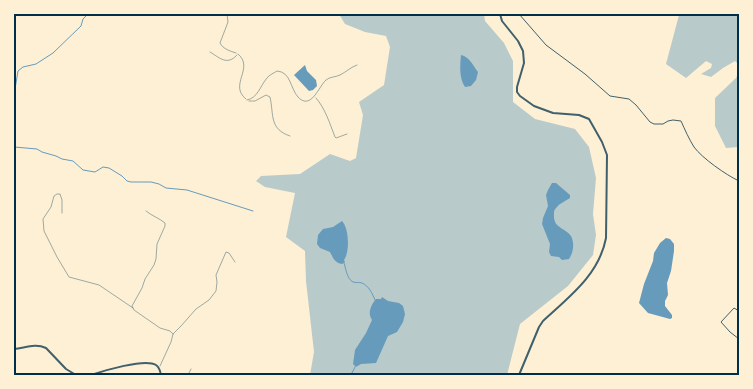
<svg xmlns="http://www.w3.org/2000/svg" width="753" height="389" font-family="Figtree,sans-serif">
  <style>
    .green { fill: #b9caca }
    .water { fill: #669bbc }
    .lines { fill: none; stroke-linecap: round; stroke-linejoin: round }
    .stream { stroke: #669bbc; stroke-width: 1 }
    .service { stroke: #3f606c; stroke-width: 0.5 }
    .minor { stroke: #3f606c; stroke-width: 1 }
    .tertiary { stroke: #3f606c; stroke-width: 2 }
    .neatline { fill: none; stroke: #003049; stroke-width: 2 }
  </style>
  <rect width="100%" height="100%" fill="#fdf0d5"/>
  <g class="green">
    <path d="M 339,14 L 484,14 L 485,21 L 504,43 L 513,61 L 513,102 L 535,119 L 575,129 L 589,147 L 596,178 L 593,214 L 596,235 L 593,255 L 568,286 L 520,324 L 507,375 L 310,375 L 314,352 L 306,281 L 305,251 L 286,237 L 295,193 L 265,187 L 256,181 L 261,176 L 300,174 L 330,154 L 350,161 L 356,158 L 363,115 L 359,102 L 384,85 L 390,47 L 386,36 L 365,32 L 345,24 Z"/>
    <path d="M 677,14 L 739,14 L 739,65 L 735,61 L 723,68 L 711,77 L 701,74 L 711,68 L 712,64 L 706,61 L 686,78 L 666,64 L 679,15 Z"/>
    <path d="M 739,72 L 739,147 L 726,148 L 715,126 L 715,98 L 736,78 Z"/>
  </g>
  <g class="water">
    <path d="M 461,55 C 470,57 473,66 478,72 L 476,80 L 471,86 L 465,87 C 459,78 460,66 461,55 Z"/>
    <path d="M 305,65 L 307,71 L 316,80 L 317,86 L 313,90 L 309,91 L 294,75 Z"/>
    <path d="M 552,183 L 556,183 L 570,195 L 570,198 C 566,201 560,203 557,207 C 554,210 554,211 554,215 C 553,228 566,228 571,236 C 575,244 573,253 569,259 L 562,260 L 559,257 L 551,256 L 549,252 L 550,244 L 542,224 L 543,218 L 548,206 L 546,195 L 548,190 Z"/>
    <path d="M 342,221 C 349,228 350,252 344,260 L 345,262 L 342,264 C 335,263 333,258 330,252 L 320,248 L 317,244 L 318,235 L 323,229 L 333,227 Z"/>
    <path d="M 666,238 L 670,239 L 674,244 L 674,251 L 671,271 L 667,283 L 668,295 L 665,301 L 665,306 L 672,315 L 672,318 L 670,319 L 648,313 L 639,303 L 644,284 L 653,261 L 654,253 L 660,243 Z"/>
    <path d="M 382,297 L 388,301 L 399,303 L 403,306 L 405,314 L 403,322 L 397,332 L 388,336 L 376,363 L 361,364 L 356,367 L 353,364 L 355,350 L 366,333 L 372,320 C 367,313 371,305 376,299 L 381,299 Z"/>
  </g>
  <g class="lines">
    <g class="stream">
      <path d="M 14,95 L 18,71 L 23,67 L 36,64 L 53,53 L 81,26 L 83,19 L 88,14"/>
      <path d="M 14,147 L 37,149 L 42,152 L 56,156 L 62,159 L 73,161 L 83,170 L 95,172 L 103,167 L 109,168 L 122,176 L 127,181 L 131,182 L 151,182 L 159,184 L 166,188 L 187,190 L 253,211"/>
      <path d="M 344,263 C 346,269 347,279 353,282 C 356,283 359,282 362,283 C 369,286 372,293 375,300"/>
      <path d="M 348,375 L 352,373 L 355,367"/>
    </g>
    <g class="service">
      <path d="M 227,14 L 228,22 L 220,43 C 223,49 230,51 236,53"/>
      <path d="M 210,52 C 220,58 227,66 237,55"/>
      <path d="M 238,54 C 255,68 228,85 246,99"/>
      <path d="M 316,98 C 325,108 330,124 335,137 L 336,138 L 347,134"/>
      <path d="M 247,100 C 258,98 260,86 267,78 C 269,75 274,73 277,71 C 291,72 290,88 298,97 C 311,111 319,86 326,80 C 329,77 336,77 340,75 C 346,72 351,67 357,65"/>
      <path d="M 249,101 L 255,101 L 266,95 L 270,97 C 274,115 269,129 290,136"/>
      <path d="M 146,211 C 152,216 159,218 165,223 L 165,226 L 157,244 L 156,259 L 154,265 L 145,279 L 142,288 L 132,306 L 134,310 L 160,328 L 170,331 L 173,334"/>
      <path d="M 62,213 L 62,200 L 60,194 L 57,194 L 54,196 L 51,207 L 43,219 L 44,231 L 57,257 L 69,277 L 99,285 L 133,308"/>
      <path d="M 160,366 L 171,342 L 173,334 L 181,326 L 196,309 L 209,300 L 216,291 L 217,282 L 216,275 L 226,252 L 229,253 L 235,262"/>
      <path d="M 188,375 L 191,369"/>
    </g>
    <g class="minor">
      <path d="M 519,14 L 546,45 L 585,74 L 610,96 L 629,99 L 636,105 L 650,122 L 654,124 L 663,124 L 668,121 L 673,120 L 681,121 C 685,130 689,139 694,147 C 702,158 726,175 739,181"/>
      <path d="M 739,311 L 734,308 L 721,322 L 730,332 L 739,339"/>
    </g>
    <g class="tertiary">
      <path d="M 500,14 L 502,21 L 518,41 L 523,51 L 524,63 L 517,87 L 517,92 L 520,96 L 534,106 L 553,113 L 579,115 L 589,119 L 602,142 L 607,155 L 606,238 C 599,275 569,297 543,321 L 539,327 L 519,375"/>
      <path d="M 14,349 C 25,348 35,343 46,348 L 66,369 L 76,375"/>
      <path d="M 91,375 C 103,371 145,358 156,365 C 160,368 160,371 161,375"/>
    </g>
  </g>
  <rect width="753" height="389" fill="none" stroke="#fdf0d5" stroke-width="30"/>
  <rect x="15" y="15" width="723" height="359" class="neatline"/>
</svg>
